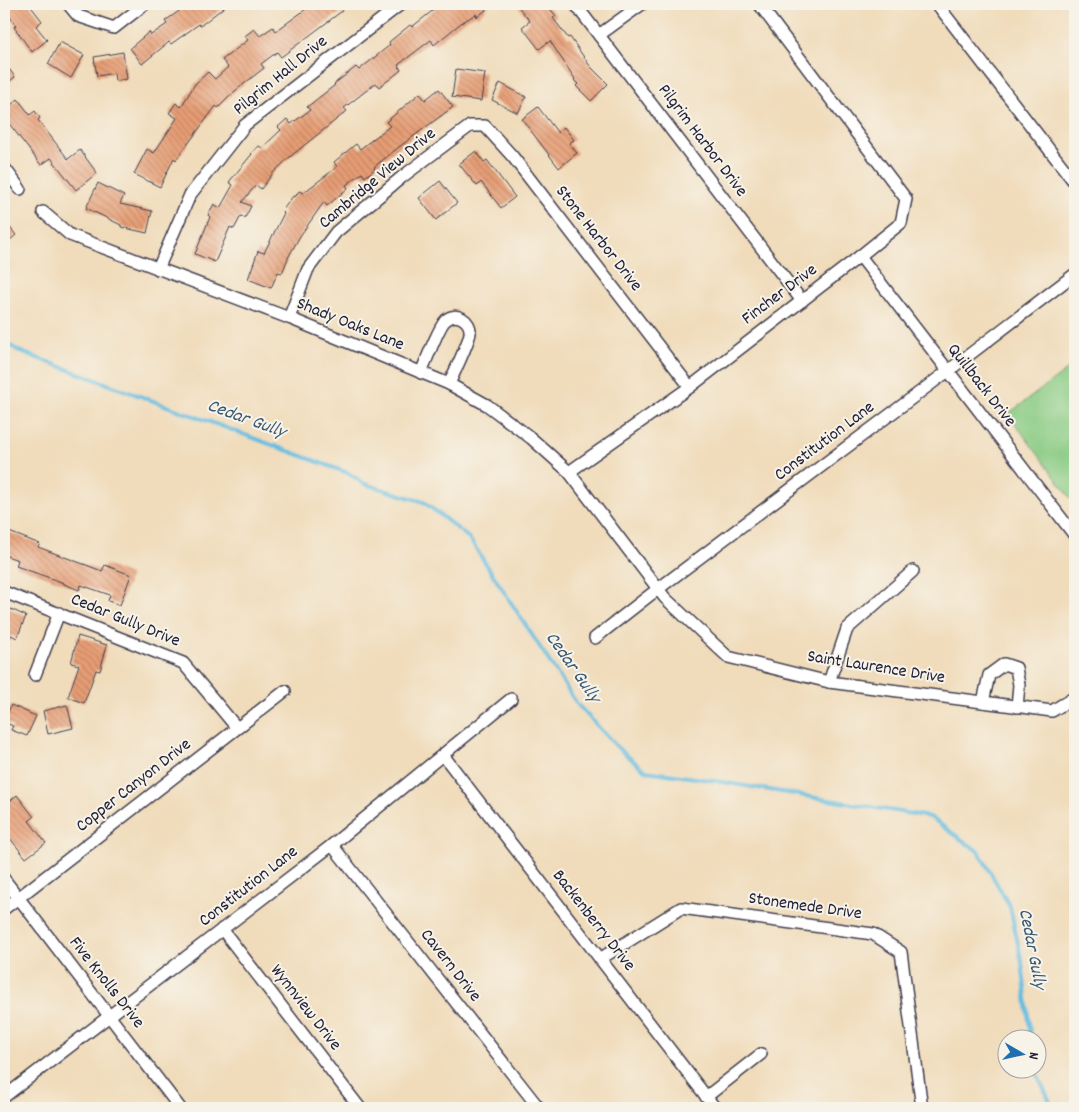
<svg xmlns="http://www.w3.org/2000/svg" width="1079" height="1112" font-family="Dekko,sans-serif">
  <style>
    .green { fill: #89cb83; stroke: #56765f }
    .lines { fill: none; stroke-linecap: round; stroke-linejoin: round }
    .stream { stroke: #62bbdf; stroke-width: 4 }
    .building { fill: url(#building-back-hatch) }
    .minor-casing { stroke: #413e4e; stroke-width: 14 }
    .minor { stroke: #fff; stroke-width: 11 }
    .labels { text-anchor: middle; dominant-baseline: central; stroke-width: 4; stroke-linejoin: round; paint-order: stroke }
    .street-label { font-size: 18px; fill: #22223b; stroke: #f7f3e8 }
    .water-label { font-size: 19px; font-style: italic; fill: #385874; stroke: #f7f3e8 }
  </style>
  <defs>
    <pattern id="building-back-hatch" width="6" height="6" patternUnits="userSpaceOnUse" patternTransform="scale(1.25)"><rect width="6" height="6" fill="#e79d74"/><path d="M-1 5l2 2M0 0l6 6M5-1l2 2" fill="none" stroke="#bb8060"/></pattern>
  </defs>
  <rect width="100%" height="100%" fill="#f7f3e8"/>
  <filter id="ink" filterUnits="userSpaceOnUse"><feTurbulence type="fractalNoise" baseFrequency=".02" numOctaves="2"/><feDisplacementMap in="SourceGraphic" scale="10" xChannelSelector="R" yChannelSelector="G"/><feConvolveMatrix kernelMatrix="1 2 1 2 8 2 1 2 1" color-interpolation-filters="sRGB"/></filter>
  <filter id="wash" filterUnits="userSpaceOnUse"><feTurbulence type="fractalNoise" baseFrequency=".0096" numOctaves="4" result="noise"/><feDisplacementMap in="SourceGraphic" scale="20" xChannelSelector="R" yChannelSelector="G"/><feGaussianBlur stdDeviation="1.12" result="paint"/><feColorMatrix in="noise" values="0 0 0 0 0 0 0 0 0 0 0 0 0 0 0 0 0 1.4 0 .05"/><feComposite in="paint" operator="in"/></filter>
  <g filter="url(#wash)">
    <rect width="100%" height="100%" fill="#f0dbba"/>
    <path class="green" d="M 1075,364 L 1075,504 L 1008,414 Z"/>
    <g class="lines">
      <g class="stream">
        <path d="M 4,342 L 21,352 L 348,473 L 365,484 L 424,502 L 469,538 L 577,704 L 619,749 L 646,771 L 716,781 L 930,817 L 979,852 L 1010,907 L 1022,962 L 1031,1040"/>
        <path d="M 1035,1070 L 1053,1108"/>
      </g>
    </g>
    <g id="blocks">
      <g class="building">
        <path d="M 4,4 L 29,4 L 42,21 L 36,26 L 47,40 L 32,52 L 14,27 L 16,25 L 4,9 Z"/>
        <path d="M 189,4 L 228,4 L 200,26 L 199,24 L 171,44 L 169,42 L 142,64 L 130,48 L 149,32 L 151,35 L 167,24 L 165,21 Z"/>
        <path d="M 313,4 L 337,4 L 342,11 L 281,57 L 277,52 L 261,64 L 264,68 L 235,91 L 218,108 L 216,106 L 176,160 L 174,158 L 160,187 L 134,174 L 147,149 L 154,153 L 177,118 L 169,113 L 176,103 L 181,107 L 195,84 L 208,72 L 215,79 L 228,67 L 222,60 L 248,40 L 245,36 L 254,29 L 260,36 L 273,27 L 276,31 Z"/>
        <path d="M 441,4 L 491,4 L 485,8 L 486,10 L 477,17 L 476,14 L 461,23 L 434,45 L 431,40 L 398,65 L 401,70 L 390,79 L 379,87 L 376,83 L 344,108 L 347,111 L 291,156 L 273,173 L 261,189 L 256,185 L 242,202 L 251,206 L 245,218 L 241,216 L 234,229 L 230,227 L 215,262 L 195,254 L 210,217 L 208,215 L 214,204 L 220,208 L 233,185 L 229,182 L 252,154 L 251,153 L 259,146 L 262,148 L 281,130 L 278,127 L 287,119 L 291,124 L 310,110 L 307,107 L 335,85 L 334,84 L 356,67 L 359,70 L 390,45 L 389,42 L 410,25 L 412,27 Z"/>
        <path d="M 516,4 L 546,4 L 556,16 L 553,18 L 568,38 L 570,37 L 590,66 L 608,84 L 591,101 L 576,86 L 578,84 L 574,80 L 575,79 L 550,41 L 539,49 L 522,27 L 530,21 Z"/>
        <path d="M 60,42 L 84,55 L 71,78 L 48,64 Z"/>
        <path d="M 123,52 L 127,79 L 115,81 L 114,73 L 97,76 L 94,57 Z"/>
        <path d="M 4,62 L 15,77 L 4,86 Z"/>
        <path d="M 456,69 L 485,73 L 481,101 L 452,97 Z"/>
        <path d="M 500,83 L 526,97 L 518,113 L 492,100 Z"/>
        <path d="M 439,89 L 453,107 L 399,147 L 374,167 L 375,169 L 365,177 L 362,173 L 346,185 L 348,188 L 327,206 L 324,202 L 300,236 L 289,256 L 282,273 L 278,272 L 271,288 L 248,279 L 258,251 L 264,253 L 284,213 L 282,211 L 293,196 L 295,197 L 299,191 L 303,193 L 337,167 L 334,162 L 356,144 L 360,149 L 390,126 L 386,122 L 420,93 L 425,100 Z"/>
        <path d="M 4,94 L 11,105 L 18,99 L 30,115 L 35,111 L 40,118 L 38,120 L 68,159 L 80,150 L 97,173 L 76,190 L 51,158 L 41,165 L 4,117 Z"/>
        <path d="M 538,107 L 558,133 L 564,127 L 574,140 L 569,143 L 577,153 L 559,168 L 522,119 Z"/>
        <path d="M 476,151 L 484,162 L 487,160 L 515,197 L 501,208 L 481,182 L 477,186 L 459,164 Z"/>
        <path d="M 440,181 L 457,203 L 436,220 L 419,198 Z"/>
        <path d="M 98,183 L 124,196 L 120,204 L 152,211 L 147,233 L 121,227 L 121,225 L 86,208 Z"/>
        <path d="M 4,220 L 16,235 L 4,245 Z"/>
        <path d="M 4,530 L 40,544 L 38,547 L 102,571 L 105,565 L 131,575 L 120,605 L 108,601 L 110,595 L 81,585 L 79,590 L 64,584 L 64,583 L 16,566 L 18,560 L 4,555 Z"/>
        <path d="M 4,606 L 26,616 L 17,638 L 11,635 L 5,651 L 4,651 Z"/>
        <path d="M 78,636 L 107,645 L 100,671 L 96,670 L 84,703 L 68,697 L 79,665 L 71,663 Z"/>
        <path d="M 11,705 L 36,716 L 27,736 L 11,730 L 13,726 L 4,722 Z"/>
        <path d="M 67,705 L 73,728 L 48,734 L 43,711 Z"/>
        <path d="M 17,795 L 34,817 L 29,821 L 46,843 L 26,858 L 4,831 L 4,806 Z"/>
      </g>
    </g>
  </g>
  <g filter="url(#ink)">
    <use href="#blocks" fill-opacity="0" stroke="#413e4e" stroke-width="1"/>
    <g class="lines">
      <g class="minor-casing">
        <g id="minor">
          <path d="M 68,4 L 78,16 L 114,28 L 145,4"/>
          <path d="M 575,4 L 802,301"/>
          <path d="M 937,4 L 1075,183"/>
          <path d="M 599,35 L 642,4"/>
          <path d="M 4,167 L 20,189"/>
          <path d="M 43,212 L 70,235 L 289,318 L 449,384 L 487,405 L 531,438 L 569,472 L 665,598 L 728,657 L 829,682 L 1052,711 L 1075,697"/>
          <path d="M 860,256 L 1075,536"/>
          <path d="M 158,269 L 190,195 L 245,125 L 401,4"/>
          <path d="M 289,318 L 308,269 L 336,232 L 402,177 L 470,126 L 485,126 L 513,157 L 690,387"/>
          <path d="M 421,373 C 425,363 440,324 446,320 C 456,311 471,320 470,333 C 469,342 454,373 449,384"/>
          <path d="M 569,472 L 690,387 L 860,256 L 901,223 L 906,199 L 759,4"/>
          <path d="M 4,592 L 183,663 L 237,728"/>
          <path d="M 595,638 L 650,595 L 948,371 L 1075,274"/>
          <path d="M 35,675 L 59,613"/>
          <path d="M 829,682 L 847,629 L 913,571"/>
          <path d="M 983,702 L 989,675 L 1004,664 L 1016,668 L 1019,685 L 1017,707"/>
          <path d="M 443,755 L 715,1108"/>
          <path d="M 332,845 L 539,1108"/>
          <path d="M 4,879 L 180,1108"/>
          <path d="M 4,909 L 285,691"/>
          <path d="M 222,929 L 360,1108"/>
          <path d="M 600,959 L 681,908 L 873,934 L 901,952 L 922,1108"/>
          <path d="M 4,1097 L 332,845 L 511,699"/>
          <path d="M 706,1097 L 761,1054"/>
        </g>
      </g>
      <use href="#minor" class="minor"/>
    </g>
  </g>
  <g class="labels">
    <g class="street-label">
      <text transform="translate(281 76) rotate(-39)">Pilgrim Hall Drive</text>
      <text transform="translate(702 141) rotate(53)">Pilgrim Harbor Drive</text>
      <text transform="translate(378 179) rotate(-40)">Cambridge View Drive</text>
      <text transform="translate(598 239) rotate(52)">Stone Harbor Drive</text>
      <text transform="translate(780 295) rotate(-37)">Fincher Drive</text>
      <text transform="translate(350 325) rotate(22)">Shady Oaks Lane</text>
      <text transform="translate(981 386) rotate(52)">Quillback Drive</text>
      <text transform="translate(825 442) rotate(-37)">Constitution Lane</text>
      <text transform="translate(125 621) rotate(22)">Cedar Gully Drive</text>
      <text transform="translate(876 668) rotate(9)">Saint Laurence Drive</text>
      <text transform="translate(134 786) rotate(-38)">Copper Canyon Drive</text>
      <text transform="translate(249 887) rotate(-38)">Constitution Lane</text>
      <text transform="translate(805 907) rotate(8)">Stonemede Drive</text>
      <text transform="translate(593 921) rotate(52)">Backenberry Drive</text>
      <text transform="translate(450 966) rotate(52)">Cavern Drive</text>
      <text transform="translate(106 983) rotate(52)">Five Knolls Drive</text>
      <text transform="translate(305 1008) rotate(52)">Wynnview Drive</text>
    </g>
    <g class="water-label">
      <text transform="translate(246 420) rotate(20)">Cedar Gully</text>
      <text transform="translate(572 668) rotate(55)">Cedar Gully</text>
      <text transform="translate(1031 949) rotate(79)">Cedar Gully</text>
    </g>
  </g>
  <rect width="1079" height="1112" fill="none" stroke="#f7f3e8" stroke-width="20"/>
  <g transform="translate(1022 1054) rotate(99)"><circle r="24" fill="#f7f3e8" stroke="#a29fa3"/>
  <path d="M0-4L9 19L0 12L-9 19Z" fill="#1f6fb2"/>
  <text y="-8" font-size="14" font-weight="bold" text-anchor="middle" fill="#22223b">N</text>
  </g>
</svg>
